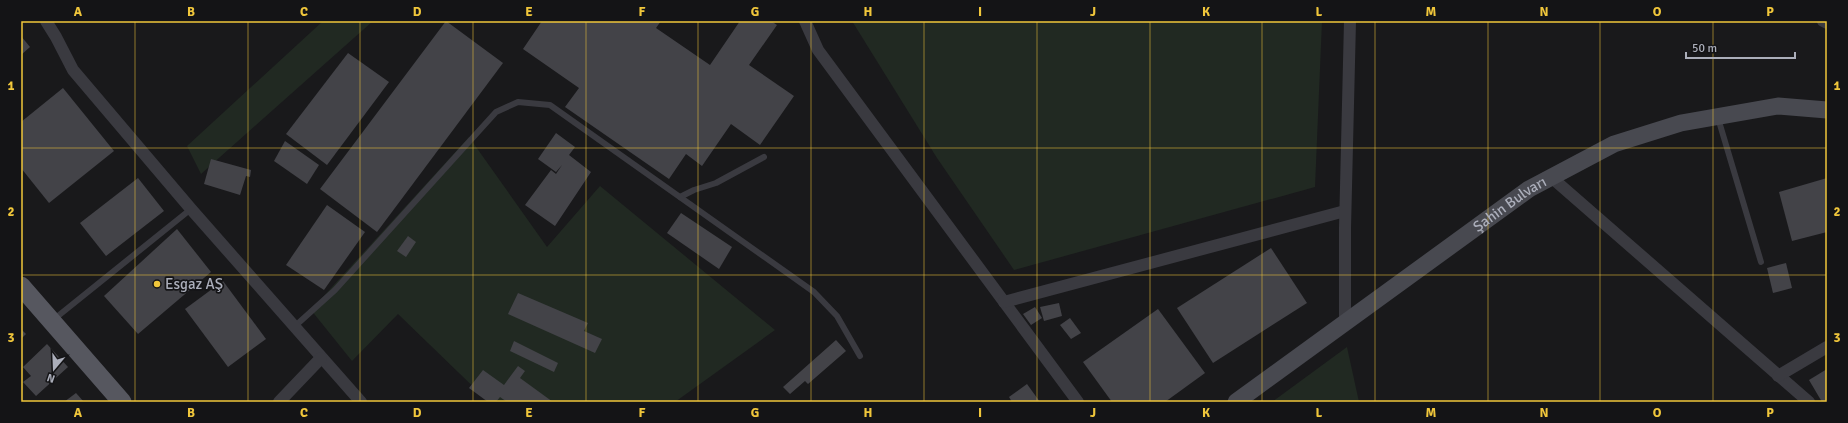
<svg xmlns="http://www.w3.org/2000/svg" width="1848" height="423" font-family="Signika,sans-serif">
  <style>
    .green { fill: #212922 }
    .building { fill: #434348 }
    .lines { fill: none; stroke-linecap: round; stroke-linejoin: round }
    .lane { stroke: #3a3a40; stroke-width: 6 }
    .street { stroke: #3a3a40; stroke-width: 12 }
    .secondary { stroke: #484950; stroke-width: 17 }
    .primary { stroke: #56575f; stroke-width: 19 }
    .grid { fill: none; stroke: #f0c63b; stroke-width: 1; stroke-opacity: 0.55 }
    .poi-dot { fill: #f0c63b; stroke: #141416; stroke-width: 1.5 }
    .labels { text-anchor: middle; dominant-baseline: central; stroke-width: 3.5; stroke-linejoin: round; paint-order: stroke }
    .street-label { font-size: 15px; fill: #abaeba; stroke: #141416 }
    .poi-label { font-size: 15px; fill: #abaeba; stroke: #141416; text-anchor: start }
    .neatline { fill: none; stroke: #f0c63b; stroke-width: 1.5 }
    .grid-label { font-size: 13px; text-anchor: middle; font-weight: bold; fill: #f0c63b }
  </style>
  <rect width="100%" height="100%" fill="#19191b"/>
  <g class="green">
    <path d="M 323,21 L 373,21 L 201,174 L 187,146 Z"/>
    <path d="M 852,21 L 1322,21 L 1315,187 L 1014,270 L 937,158 Z"/>
    <path d="M 469,137 L 547,247 L 600,186 L 775,330 L 675,402 L 489,402 L 398,314 L 352,361 L 311,310 Z"/>
    <path d="M 1347,347 L 1359,402 L 1272,402 Z"/>
  </g>
  <g class="building">
    <path d="M 446,21 L 503,63 L 377,232 L 320,189 Z"/>
    <path d="M 542,21 L 661,21 L 656,28 L 710,65 L 740,21 L 771,21 L 777,25 L 749,65 L 794,96 L 760,145 L 731,124 L 702,166 L 686,154 L 669,179 L 565,107 L 579,88 L 523,49 Z"/>
    <path d="M 21,36 L 30,47 L 21,55 Z"/>
    <path d="M 348,53 L 389,82 L 327,165 L 286,134 Z"/>
    <path d="M 63,88 L 114,151 L 49,203 L 21,168 L 21,122 Z"/>
    <path d="M 556,133 L 575,147 L 569,155 L 591,172 L 555,226 L 525,205 L 551,170 L 556,174 L 562,165 L 556,172 L 538,159 Z"/>
    <path d="M 285,141 L 319,165 L 307,184 L 274,161 Z"/>
    <path d="M 211,159 L 251,170 L 250,177 L 246,176 L 240,195 L 204,184 Z"/>
    <path d="M 138,178 L 164,211 L 106,256 L 80,223 Z"/>
    <path d="M 1827,178 L 1827,232 L 1792,241 L 1779,192 Z"/>
    <path d="M 327,205 L 365,232 L 324,290 L 286,265 Z"/>
    <path d="M 681,213 L 732,247 L 719,269 L 667,233 Z"/>
    <path d="M 177,229 L 211,272 L 138,334 L 104,296 Z"/>
    <path d="M 408,236 L 416,242 L 406,257 L 397,251 Z"/>
    <path d="M 1271,248 L 1307,303 L 1213,363 L 1177,308 Z"/>
    <path d="M 1786,263 L 1792,288 L 1773,293 L 1767,268 Z"/>
    <path d="M 223,281 L 266,339 L 228,367 L 185,309 Z"/>
    <path d="M 518,293 L 588,323 L 584,331 L 602,339 L 595,353 L 508,314 Z"/>
    <path d="M 1059,303 L 1062,316 L 1044,321 L 1040,307 Z"/>
    <path d="M 1035,307 L 1042,318 L 1031,325 L 1023,314 Z"/>
    <path d="M 1158,309 L 1205,373 L 1165,402 L 1112,402 L 1083,362 Z"/>
    <path d="M 1070,318 L 1081,333 L 1071,339 L 1060,325 Z"/>
    <path d="M 21,329 L 26,334 L 21,339 Z"/>
    <path d="M 836,340 L 846,351 L 808,384 L 805,381 L 790,394 L 783,387 Z"/>
    <path d="M 514,341 L 558,363 L 554,372 L 510,351 Z"/>
    <path d="M 47,344 L 68,367 L 36,396 L 23,382 L 31,376 L 23,367 Z"/>
    <path d="M 518,366 L 525,371 L 520,378 L 553,402 L 507,402 L 500,397 L 496,402 L 488,402 L 469,388 L 483,370 L 504,385 Z"/>
    <path d="M 1827,369 L 1827,402 L 1822,402 L 1809,380 Z"/>
    <path d="M 1027,384 L 1040,402 L 1012,402 L 1009,397 Z"/>
    <path d="M 76,393 L 84,402 L 64,402 Z"/>
  </g>
  <g class="lines">
    <g class="lane">
      <path d="M 1718,118 L 1761,262"/>
      <path d="M 680,197 L 694,190 L 716,183 L 764,157"/>
      <path d="M 53,320 L 191,209"/>
      <path d="M 294,327 L 335,290 L 496,112 L 518,102 L 550,105 L 814,292 L 837,316 L 860,356"/>
    </g>
    <g class="street">
      <path d="M 46,21 L 56,37 L 73,70 L 191,209 L 361,402"/>
      <path d="M 805,21 L 818,50 L 1078,402"/>
      <path d="M 1823,21 L 1827,23"/>
      <path d="M 1551,177 L 1809,402"/>
      <path d="M 1004,302 L 1345,211"/>
      <path d="M 1345,322 L 1345,228 L 1350,21"/>
      <path d="M 1778,376 L 1827,347"/>
      <path d="M 279,402 L 321,358"/>
    </g>
    <path class="secondary" id="s1" d="M 1236,402 L 1529,189 L 1614,144 L 1681,123 L 1778,106 L 1827,110"/>
    <path class="primary" d="M 21,286 L 122,402"/>
  </g>
  <path class="grid" d="M 135,21 L 135,402M 248,21 L 248,402M 360,21 L 360,402M 473,21 L 473,402M 586,21 L 586,402M 698,21 L 698,402M 811,21 L 811,402M 924,21 L 924,402M 1037,21 L 1037,402M 1150,21 L 1150,402M 1262,21 L 1262,402M 1375,21 L 1375,402M 1488,21 L 1488,402M 1600,21 L 1600,402M 1713,21 L 1713,402M 21,148 L 1827,148M 21,275 L 1827,275"/>
  <circle class="poi-dot" cx="157" cy="284" r="4"/>
  <g class="labels">
    <g class="street-label">
      <text stroke="none"><textPath href="#s1" startOffset="338">Şahin Bulvarı</textPath></text>
    </g>
    <g class="poi-label">
      <text x="165" y="284">Esgaz AŞ</text>
    </g>
  </g>
  <rect width="1848" height="423" fill="none" stroke="#141416" stroke-width="44"/>
  <g transform="translate(54 369) rotate(199)" stroke="#141416" stroke-width="3" paint-order="stroke">
  <path d="M0-3L7 15L0 10L-7 15Z" fill="#abaeba"/>
  <text y="-6" font-size="11" font-weight="bold" text-anchor="middle" fill="#abaeba">N</text>
  </g>
  <path d="M1686 52v6h109v-6" fill="none" stroke="#abaeba" stroke-width="2"/>
  <text x="1692" y="52" font-size="12" fill="#abaeba" stroke="#141416" stroke-width="3" paint-order="stroke">50 m</text>
  <rect x="22" y="22" width="1804" height="379" class="neatline"/>
  <g class="grid-label">
    <text x="78" y="16">A</text>
    <text x="191" y="16">B</text>
    <text x="304" y="16">C</text>
    <text x="417" y="16">D</text>
    <text x="529" y="16">E</text>
    <text x="642" y="16">F</text>
    <text x="755" y="16">G</text>
    <text x="868" y="16">H</text>
    <text x="980" y="16">I</text>
    <text x="1093" y="16">J</text>
    <text x="1206" y="16">K</text>
    <text x="1319" y="16">L</text>
    <text x="1431" y="16">M</text>
    <text x="1544" y="16">N</text>
    <text x="1657" y="16">O</text>
    <text x="1770" y="16">P</text>
    <text x="11" y="90">1</text>
    <text x="1837" y="90">1</text>
    <text x="11" y="216">2</text>
    <text x="1837" y="216">2</text>
    <text x="11" y="342">3</text>
    <text x="1837" y="342">3</text>
    <text x="78" y="417">A</text>
    <text x="191" y="417">B</text>
    <text x="304" y="417">C</text>
    <text x="417" y="417">D</text>
    <text x="529" y="417">E</text>
    <text x="642" y="417">F</text>
    <text x="755" y="417">G</text>
    <text x="868" y="417">H</text>
    <text x="980" y="417">I</text>
    <text x="1093" y="417">J</text>
    <text x="1206" y="417">K</text>
    <text x="1319" y="417">L</text>
    <text x="1431" y="417">M</text>
    <text x="1544" y="417">N</text>
    <text x="1657" y="417">O</text>
    <text x="1770" y="417">P</text>
  </g>
</svg>
